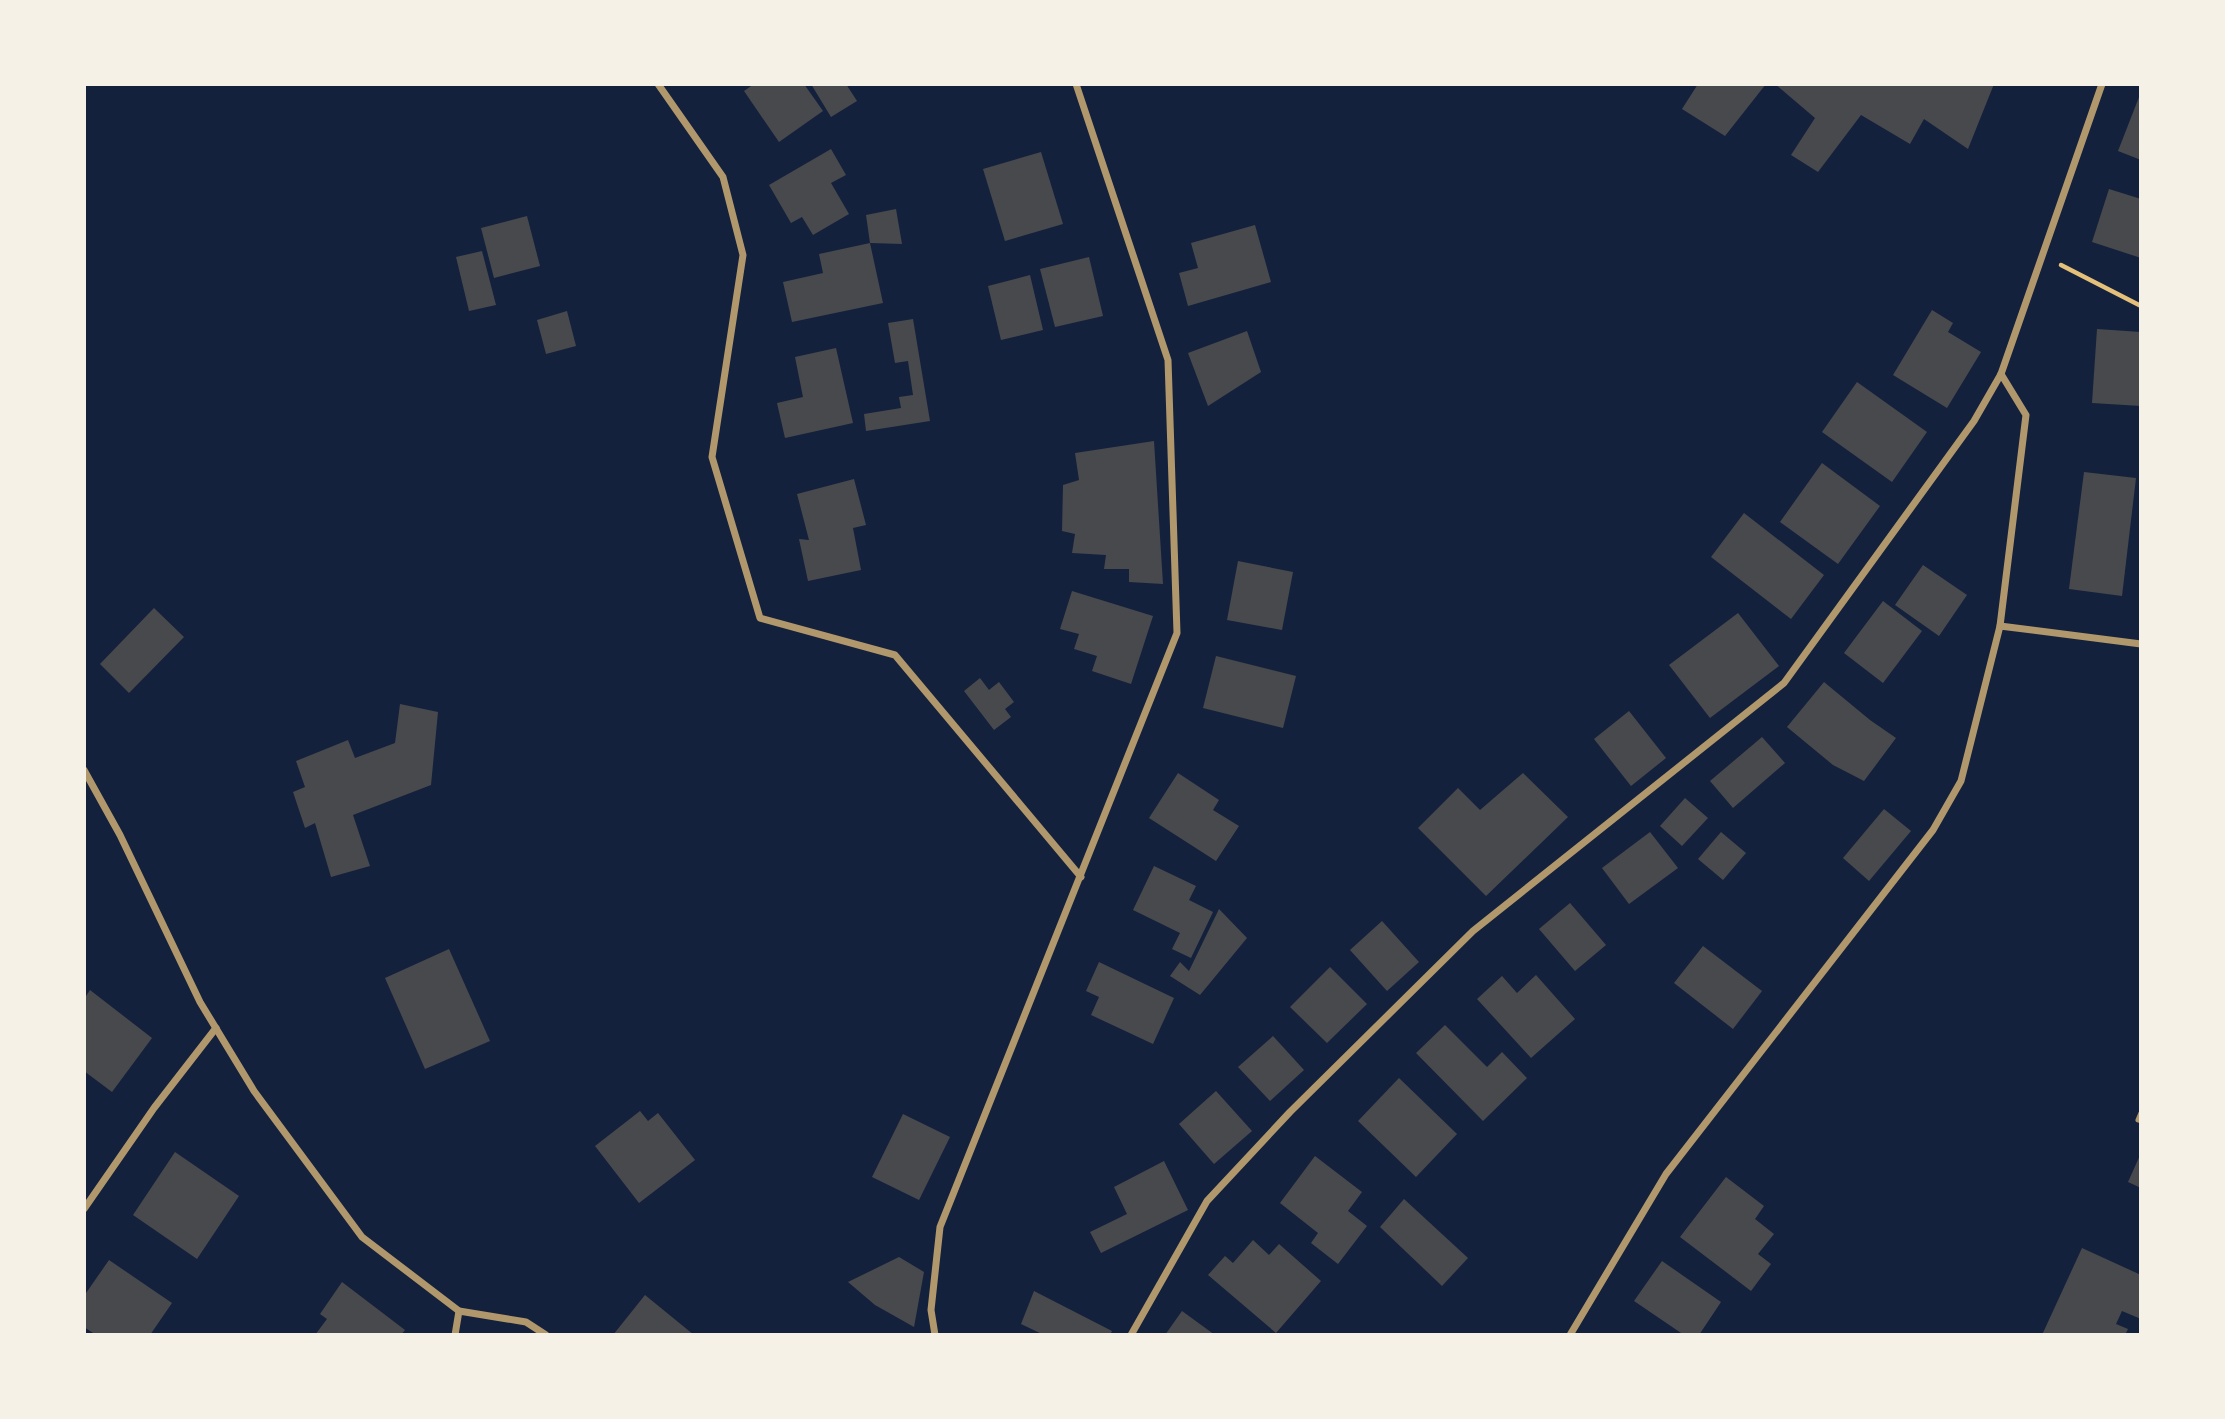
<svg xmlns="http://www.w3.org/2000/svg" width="2225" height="1419" font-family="Overpass,sans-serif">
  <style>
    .building { fill: #48494c }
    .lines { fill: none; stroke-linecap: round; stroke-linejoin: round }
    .path { stroke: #e5c07b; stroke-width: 4.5 }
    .service { stroke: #b1986c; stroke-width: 5 }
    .minor { stroke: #b1986c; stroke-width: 7 }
  </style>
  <rect width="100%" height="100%" fill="#14213d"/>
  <g class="building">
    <path d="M 754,84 L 804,84 L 823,111 L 779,142 L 744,91 Z"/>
    <path d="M 811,84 L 846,84 L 857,101 L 831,117 Z"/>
    <path d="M 1698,84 L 1766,84 L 1725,136 L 1682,109 Z"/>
    <path d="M 1775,84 L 1994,84 L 1968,149 L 1924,119 L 1910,144 L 1861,115 L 1818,172 L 1791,155 L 1815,118 Z"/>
    <path d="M 2141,92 L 2141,160 L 2118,151 Z"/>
    <path d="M 831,149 L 846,175 L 831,183 L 849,214 L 813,235 L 802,217 L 791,223 L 769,185 Z"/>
    <path d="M 1041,152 L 1063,224 L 1005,241 L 983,169 Z"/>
    <path d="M 2109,189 L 2141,199 L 2141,258 L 2092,242 Z"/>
    <path d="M 896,209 L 902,244 L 870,243 L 866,215 Z"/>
    <path d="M 527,216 L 540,266 L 494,278 L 481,228 Z"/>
    <path d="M 1255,225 L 1271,282 L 1188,306 L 1179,273 L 1198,268 L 1191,243 Z"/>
    <path d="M 870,243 L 883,303 L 792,322 L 783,282 L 823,273 L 819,254 Z"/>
    <path d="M 482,251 L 496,305 L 469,311 L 456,257 Z"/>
    <path d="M 1089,257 L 1103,316 L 1055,327 L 1040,269 Z"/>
    <path d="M 1030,275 L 1043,330 L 1001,340 L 988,286 Z"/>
    <path d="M 1932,310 L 1953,323 L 1948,332 L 1981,352 L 1947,408 L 1893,375 Z"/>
    <path d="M 567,311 L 576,346 L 546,354 L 537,320 Z"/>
    <path d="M 913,319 L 930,421 L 866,431 L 864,414 L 901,408 L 899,397 L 913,395 L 908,361 L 895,363 L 888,323 Z"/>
    <path d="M 2097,329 L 2141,332 L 2141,406 L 2092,403 Z"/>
    <path d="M 1247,331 L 1261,372 L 1208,406 L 1188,353 Z"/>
    <path d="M 836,348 L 853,423 L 785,438 L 777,403 L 803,397 L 795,357 Z"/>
    <path d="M 1857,382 L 1927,432 L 1892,482 L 1822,432 Z"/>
    <path d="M 1154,441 L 1163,584 L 1129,582 L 1129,569 L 1104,569 L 1106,555 L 1072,553 L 1075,534 L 1062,531 L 1063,485 L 1079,480 L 1075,453 Z"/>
    <path d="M 1822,463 L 1880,506 L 1838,564 L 1780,522 Z"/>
    <path d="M 2084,472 L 2136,478 L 2122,596 L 2069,589 Z"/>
    <path d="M 854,479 L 866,525 L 853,528 L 861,570 L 808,581 L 799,539 L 809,540 L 797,494 Z"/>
    <path d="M 1744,513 L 1824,575 L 1791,619 L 1711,557 Z"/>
    <path d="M 1238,561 L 1293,572 L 1282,630 L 1227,620 Z"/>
    <path d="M 1923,565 L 1967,595 L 1939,636 L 1895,605 Z"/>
    <path d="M 1072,591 L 1153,616 L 1131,684 L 1092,671 L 1097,656 L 1074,649 L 1079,634 L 1060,629 Z"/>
    <path d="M 1883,601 L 1922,631 L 1883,683 L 1844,653 Z"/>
    <path d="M 154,608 L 184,637 L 129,693 L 100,664 Z"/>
    <path d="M 1738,613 L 1779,666 L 1710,718 L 1669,665 Z"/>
    <path d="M 1216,656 L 1296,676 L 1283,728 L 1203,708 Z"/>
    <path d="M 980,678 L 989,690 L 999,682 L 1014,702 L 1005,709 L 1011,717 L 994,730 L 964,691 Z"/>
    <path d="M 1824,682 L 1870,720 L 1896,738 L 1864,781 L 1833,765 L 1787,727 Z"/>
    <path d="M 400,704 L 438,712 L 431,785 L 353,815 L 370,866 L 331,877 L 315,823 L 305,828 L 293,792 L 305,787 L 296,761 L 348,740 L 355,758 L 395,743 Z"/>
    <path d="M 1629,711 L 1666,758 L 1631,786 L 1594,739 Z"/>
    <path d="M 1762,737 L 1785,763 L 1733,808 L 1710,781 Z"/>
    <path d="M 1178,773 L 1219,800 L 1213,810 L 1239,826 L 1216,861 L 1149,818 Z"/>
    <path d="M 1523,773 L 1568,817 L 1486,896 L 1418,828 L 1458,788 L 1480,810 Z"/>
    <path d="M 1685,798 L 1708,818 L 1682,846 L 1660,826 Z"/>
    <path d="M 1884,809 L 1911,831 L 1869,881 L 1843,858 Z"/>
    <path d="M 1650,832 L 1678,868 L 1629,904 L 1602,868 Z"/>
    <path d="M 1721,832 L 1746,853 L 1723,880 L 1698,859 Z"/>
    <path d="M 1154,866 L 1196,886 L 1189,900 L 1213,912 L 1191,958 L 1172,949 L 1180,933 L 1133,910 Z"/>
    <path d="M 1570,903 L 1606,945 L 1575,971 L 1539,929 Z"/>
    <path d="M 1219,909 L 1247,938 L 1200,995 L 1170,976 L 1180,962 L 1189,971 Z"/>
    <path d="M 1382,921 L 1419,962 L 1387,991 L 1350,950 Z"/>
    <path d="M 1703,946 L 1762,991 L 1733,1029 L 1674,983 Z"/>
    <path d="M 449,949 L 490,1041 L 425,1069 L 385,978 Z"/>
    <path d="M 1099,962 L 1174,998 L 1153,1044 L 1091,1015 L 1099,997 L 1086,991 Z"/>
    <path d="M 1330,967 L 1367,1004 L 1327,1043 L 1290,1007 Z"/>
    <path d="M 1536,975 L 1575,1019 L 1531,1058 L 1477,999 L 1502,976 L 1517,993 Z"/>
    <path d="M 90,990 L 152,1038 L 112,1092 L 84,1071 L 84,999 Z"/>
    <path d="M 1445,1025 L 1487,1067 L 1502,1052 L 1527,1078 L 1483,1121 L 1416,1053 Z"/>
    <path d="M 1273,1036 L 1304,1070 L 1270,1101 L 1238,1067 Z"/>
    <path d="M 1399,1078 L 1457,1134 L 1416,1177 L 1358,1121 Z"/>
    <path d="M 1216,1091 L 1252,1131 L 1214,1164 L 1179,1124 Z"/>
    <path d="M 640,1111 L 648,1121 L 658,1113 L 695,1160 L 639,1203 L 595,1146 Z"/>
    <path d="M 903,1114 L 950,1137 L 919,1200 L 872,1177 Z"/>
    <path d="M 175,1152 L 239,1196 L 197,1259 L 133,1215 Z"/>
    <path d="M 2141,1153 L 2141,1188 L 2128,1182 Z"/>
    <path d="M 1315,1156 L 1362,1192 L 1348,1211 L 1367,1226 L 1338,1264 L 1311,1243 L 1318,1233 L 1280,1203 Z"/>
    <path d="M 1164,1161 L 1188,1210 L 1101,1253 L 1090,1232 L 1127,1214 L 1114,1187 Z"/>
    <path d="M 1726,1177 L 1764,1206 L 1755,1219 L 1774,1234 L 1758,1254 L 1771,1264 L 1751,1291 L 1680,1237 Z"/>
    <path d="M 1404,1199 L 1468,1258 L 1442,1286 L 1380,1227 Z"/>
    <path d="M 1253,1240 L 1269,1255 L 1279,1244 L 1321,1281 L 1276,1333 L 1208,1275 L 1225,1256 L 1233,1263 Z"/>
    <path d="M 2082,1248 L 2141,1275 L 2141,1319 L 2122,1311 L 2116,1324 L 2128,1329 L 2125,1335 L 2042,1335 Z"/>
    <path d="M 899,1257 L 924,1272 L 914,1327 L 875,1305 L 848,1282 Z"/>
    <path d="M 109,1260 L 172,1303 L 150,1335 L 96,1335 L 84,1327 L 84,1296 Z"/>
    <path d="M 1662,1261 L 1721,1302 L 1699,1335 L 1684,1335 L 1634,1301 Z"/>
    <path d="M 342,1282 L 405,1330 L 401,1335 L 315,1335 L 327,1319 L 320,1314 Z"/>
    <path d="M 1034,1291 L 1112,1331 L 1110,1335 L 1044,1335 L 1021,1324 Z"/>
    <path d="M 645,1295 L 694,1335 L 613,1335 Z"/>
    <path d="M 1182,1311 L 1215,1335 L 1165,1335 Z"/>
  </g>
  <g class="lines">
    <path class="path" d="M 2061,265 L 2141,306"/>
    <path class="service" d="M 2141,1113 L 2138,1120 L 2141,1121"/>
    <g class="minor">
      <path d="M 658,84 L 723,177 L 743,255 L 712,457 L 760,618 L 895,655 L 1081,877"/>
      <path d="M 2000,626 L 2141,644"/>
      <path d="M 84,770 L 120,835 L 200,1002 L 254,1091 L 362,1237 L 459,1311 L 526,1322 L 546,1335"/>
      <path d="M 84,1209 L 154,1108 L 216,1028"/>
      <path d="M 455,1335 L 459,1311"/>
      <path d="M 935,1335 L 931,1310 L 940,1227 L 1177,633 L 1168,360 L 1076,84"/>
      <path d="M 1131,1335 L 1207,1201 L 1290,1112 L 1473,931 L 1784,683 L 1974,421 L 2001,374 L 2102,84"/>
      <path d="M 1570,1335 L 1666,1174 L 1933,830 L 1961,781 L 2000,626 L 2026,415 L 2001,374"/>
    </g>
  </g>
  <rect width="2225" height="1419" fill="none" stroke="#f6f1e7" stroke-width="172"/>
</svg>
